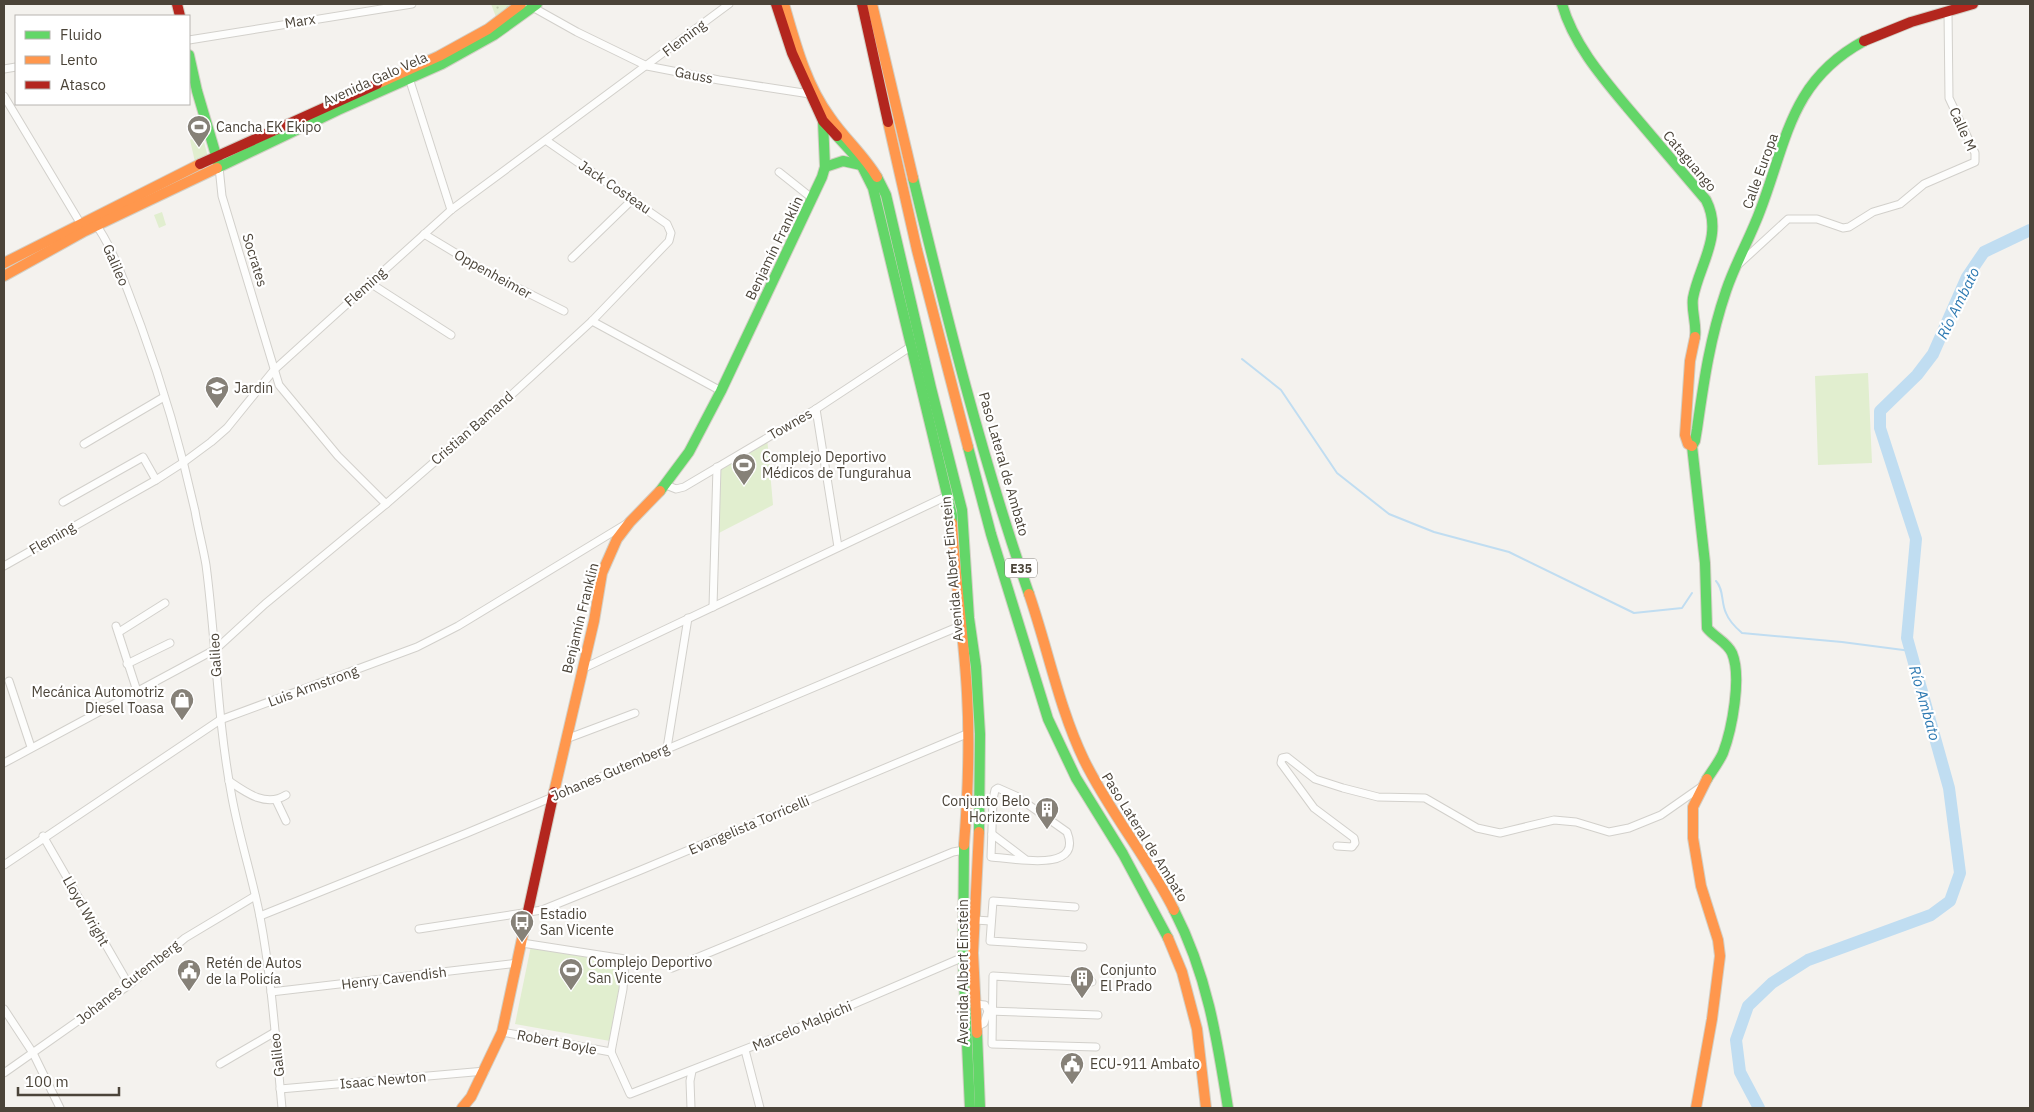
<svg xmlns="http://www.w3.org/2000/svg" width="2034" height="1112" font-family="'IBM Plex Sans',sans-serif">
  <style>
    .park { fill: url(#park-dots) }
    .pitch { fill: #e1eecf }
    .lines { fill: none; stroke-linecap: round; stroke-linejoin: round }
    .stream { stroke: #c0ddf1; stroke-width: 2 }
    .river { stroke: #c0ddf1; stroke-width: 12 }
    .street-casing { stroke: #d2d0cb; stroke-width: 9 }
    .fast-casing { stroke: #d3cfc5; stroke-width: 12 }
    .slow-casing { stroke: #d3cfc5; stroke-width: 12 }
    .jam-casing { stroke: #d3cfc5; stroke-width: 12 }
    .street { stroke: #fdfdfc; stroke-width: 7 }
    .fast { stroke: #63d668; stroke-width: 10 }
    .slow { stroke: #ff974d; stroke-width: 10 }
    .jam { stroke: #b3261e; stroke-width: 10 }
    .labels { text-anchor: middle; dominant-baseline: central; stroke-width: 4.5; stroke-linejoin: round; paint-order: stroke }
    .shield { fill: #fff; stroke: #817c74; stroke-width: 1 }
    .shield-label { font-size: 12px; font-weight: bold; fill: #4b4439 }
    .street-label { font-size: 14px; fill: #4b4439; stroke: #fff }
    .poi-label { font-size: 14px; fill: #4b4439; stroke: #fff; text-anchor: start }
    .water-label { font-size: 15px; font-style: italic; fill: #2e7ab2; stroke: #fff }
  </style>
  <defs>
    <pattern id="park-dots" width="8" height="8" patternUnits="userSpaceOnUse" patternTransform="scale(1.25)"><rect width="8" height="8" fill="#e1eecf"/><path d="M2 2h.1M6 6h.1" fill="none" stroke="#c3cdb2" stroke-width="1.8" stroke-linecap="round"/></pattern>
  </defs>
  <rect width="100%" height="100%" fill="#f4f2ee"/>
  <path class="park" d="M 491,4 L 515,4 L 496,17 Z"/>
  <g class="pitch">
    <path d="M 202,135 L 208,157 L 195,162 L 190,140 Z"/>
    <path d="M 162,212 L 166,225 L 159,228 L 154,215 Z"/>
    <path d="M 1868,373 L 1872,463 L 1818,465 L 1815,376 Z"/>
    <path d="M 767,437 L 773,505 L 715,535 L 717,467 Z"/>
    <path d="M 532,941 L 626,957 L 610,1041 L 515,1024 Z"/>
  </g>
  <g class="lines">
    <g class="stream">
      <path d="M 1242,359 L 1281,390 L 1337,473 L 1389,514 L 1434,532 L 1509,552 L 1634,613 L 1682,608 L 1692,593"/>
      <path d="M 1716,581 C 1724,589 1721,603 1726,613 C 1729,621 1735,627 1742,633 L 1842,642 L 1911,651"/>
    </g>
    <path class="river" d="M 1759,1108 L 1740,1072 L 1736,1040 L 1748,1006 L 1772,983 L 1808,960 L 1931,915 L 1950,901 L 1960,873 L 1949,788 L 1907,638 L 1916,539 L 1880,428 L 1880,411 L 1917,375 L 1933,354 L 1967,277 L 1984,252 L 2030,230"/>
    <g class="street-casing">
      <g id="street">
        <path d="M 527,4 L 577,32 L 647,66 L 719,80 L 810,94 L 814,93"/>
        <path d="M 189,40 L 412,4"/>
        <path d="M 4,69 L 16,67"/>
        <path d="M 409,78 L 451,210"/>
        <path d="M 4,96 L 82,226"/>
        <path d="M 219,167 L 222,196 L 279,385 L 338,456 L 386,504"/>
        <path d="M 779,172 L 813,199"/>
        <path d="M 94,222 C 114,248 129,295 141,326 C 163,386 181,448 195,511 C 198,529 203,547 206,565 C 216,640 217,717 231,792 C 238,834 252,875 260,917 C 272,980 276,1045 282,1108"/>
        <path d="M 424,234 L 492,275 L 564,311"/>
        <path d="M 572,258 L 633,199"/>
        <path d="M 1739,264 L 1788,219 L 1817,219 L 1843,228 L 1849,227 L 1873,212 L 1900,204 L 1924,184 L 1975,162 L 1975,153 L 1949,98 L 1948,11"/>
        <path d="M 370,283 L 451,335"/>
        <path d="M 592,321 L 721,391"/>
        <path d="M 816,409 L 838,547"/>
        <path d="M 84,444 L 164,397"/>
        <path d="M 666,485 L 676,489 L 684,487 L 816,409 L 910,347"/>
        <path d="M 63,502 L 143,457 L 156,480"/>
        <path d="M 4,566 L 156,480 L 184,462 L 211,442 L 227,428 L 274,370 L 451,210 L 729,4"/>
        <path d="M 713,607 L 717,467"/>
        <path d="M 116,626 L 137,691"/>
        <path d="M 119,632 L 165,603"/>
        <path d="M 127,664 L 170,643"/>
        <path d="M 582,669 L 949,495"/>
        <path d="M 9,681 L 31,747"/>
        <path d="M 566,739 L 635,713"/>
        <path d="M 667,748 L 688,618"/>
        <path d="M 4,763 L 216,649 L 265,604 L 386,504 L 508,398 L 592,321 L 669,241 L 671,233 L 667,224 L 547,141"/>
        <path d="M 229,781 C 245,792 266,808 286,795"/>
        <path d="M 998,788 L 1016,796 L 1067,832 C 1084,874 1012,858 991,857 L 993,799 L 995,790 Z"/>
        <path d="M 276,800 L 286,821"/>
        <path d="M 992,834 L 1025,859"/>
        <path d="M 43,836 L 129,985"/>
        <path d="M 1337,846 L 1352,847 L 1355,843 L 1354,838 L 1314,808 L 1281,763 L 1282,758 L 1287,757 L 1315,779 L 1343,788 L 1378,797 L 1425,798 L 1477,828 L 1500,833 L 1554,820 L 1576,822 L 1609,832 L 1629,828 L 1661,815 L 1701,787"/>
        <path d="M 4,865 L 220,720 L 417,647 L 458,626 L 626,524"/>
        <path d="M 1075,907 L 993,901 L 990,941 L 1083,947"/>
        <path d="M 260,916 L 467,833 L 960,626"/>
        <path d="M 975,920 L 991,921"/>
        <path d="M 419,929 L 542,910 L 641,870 L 969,733"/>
        <path d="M 522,943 L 625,959 L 623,989 L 611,1052"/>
        <path d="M 672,968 L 953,852 L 964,850"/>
        <path d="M 1092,982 L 993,976 L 992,1044 L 1096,1047"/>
        <path d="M 271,992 L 518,963"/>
        <path d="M 975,1004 L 985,1005 L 988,1011 L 984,1023 L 976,1027"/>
        <path d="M 4,1009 L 33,1053 L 60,1108"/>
        <path d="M 988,1011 L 1098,1015"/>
        <path d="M 502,1032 L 611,1052"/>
        <path d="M 745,1050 L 760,1108"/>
        <path d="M 611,1052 L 630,1094 L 779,1036 L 966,956"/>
        <path d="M 220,1064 L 275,1032"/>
        <path d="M 4,1073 L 129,985 L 185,938 L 255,896"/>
        <path d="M 280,1089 L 485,1071"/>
        <path d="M 691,1108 L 690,1081 L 692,1071"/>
      </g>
    </g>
    <g class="fast-casing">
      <g id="fast">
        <path d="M 1562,4 C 1573,43 1601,76 1627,107 C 1653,138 1680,169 1706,200 C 1724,235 1699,265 1693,298 C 1691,311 1697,324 1695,337"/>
        <path d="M 189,55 L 197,91 L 218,162"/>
        <path d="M 837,136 L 859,160 L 873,188 L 952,515 L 952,523"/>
        <path d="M 825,167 L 843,161 L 861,165"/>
        <path d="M 217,168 L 338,110 L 442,64 L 494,35 L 537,4"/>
        <path d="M 877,177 L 886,195 L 931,388 L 962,510 L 969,618 L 976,667 L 980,734 L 979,832"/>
        <path d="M 913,178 C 947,318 982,459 1029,594"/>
        <path d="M 1692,446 L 1705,563 L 1707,628 C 1714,637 1727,642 1732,653 C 1742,677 1732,729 1723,753 C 1719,762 1712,771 1707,779"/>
        <path d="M 1692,446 L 1695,441 L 1697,429 C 1704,380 1710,338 1726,291 C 1735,264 1750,238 1760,211 C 1787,141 1790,81 1864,41"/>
        <path d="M 968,447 L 991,534 L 1048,719 L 1076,778 L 1123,854 L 1168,938"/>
        <path d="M 660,491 L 689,452 L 721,391 L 822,177 L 825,167 L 823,121"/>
        <path d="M 964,845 L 963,958 L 970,1108"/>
        <path d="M 1174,910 C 1207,974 1217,1038 1228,1108"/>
        <path d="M 977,1033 L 980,1108"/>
      </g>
    </g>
    <g class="slow-casing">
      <g id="slow">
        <path d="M 784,4 C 795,42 806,85 830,117 C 844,138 864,155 877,177"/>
        <path d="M 872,4 L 913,178"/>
        <path d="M 377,84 L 439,56 L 488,29 L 521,4"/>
        <path d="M 888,122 L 917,250 L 968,447"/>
        <path d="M 4,263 L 200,164"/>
        <path d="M 4,276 L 85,231 L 217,168"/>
        <path d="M 1692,446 L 1688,444 L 1685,435 L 1690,361 L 1695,337"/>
        <path d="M 952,523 C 955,580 964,636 967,693 C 970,744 968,794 964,845"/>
        <path d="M 1029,594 C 1048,649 1059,708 1084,760 C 1110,813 1148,858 1174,910"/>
        <path d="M 554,792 L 594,621 L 602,573 L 617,539 L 630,522 L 660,491"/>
        <path d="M 1168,938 L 1182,972 L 1197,1029 L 1206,1108"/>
        <path d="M 977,1033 L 973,953 L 979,832"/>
        <path d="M 462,1108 L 471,1097 L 502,1032 L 523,934"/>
        <path d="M 1696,1108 L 1712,1019 L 1720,956 L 1718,940 L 1701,886 L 1693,838 L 1693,807 L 1707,779"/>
      </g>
    </g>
    <g class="jam-casing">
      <g id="jam">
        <path d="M 177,4 L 180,16"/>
        <path d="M 776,4 L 792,53 L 823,121 L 837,136"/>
        <path d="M 862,4 L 888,122"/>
        <path d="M 1864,41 L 1911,22 L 1973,4"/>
        <path d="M 200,164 L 377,84"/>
        <path d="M 523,934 L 554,792"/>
      </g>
    </g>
    <use href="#street" class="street"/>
    <use href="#fast" class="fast"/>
    <use href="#slow" class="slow"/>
    <use href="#jam" class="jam"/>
  </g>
  <defs>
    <g id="stadium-pin" transform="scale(1.25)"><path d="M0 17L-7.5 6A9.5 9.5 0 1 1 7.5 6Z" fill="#868178" stroke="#fff"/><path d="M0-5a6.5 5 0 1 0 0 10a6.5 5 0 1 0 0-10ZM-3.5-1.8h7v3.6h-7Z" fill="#fff"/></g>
    <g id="school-pin" transform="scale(1.25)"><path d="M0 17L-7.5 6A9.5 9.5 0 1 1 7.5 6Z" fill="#868178" stroke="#fff"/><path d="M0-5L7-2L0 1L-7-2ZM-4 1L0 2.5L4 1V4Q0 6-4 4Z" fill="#fff"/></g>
    <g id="shop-pin" transform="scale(1.25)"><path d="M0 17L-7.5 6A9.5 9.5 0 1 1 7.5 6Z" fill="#868178" stroke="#fff"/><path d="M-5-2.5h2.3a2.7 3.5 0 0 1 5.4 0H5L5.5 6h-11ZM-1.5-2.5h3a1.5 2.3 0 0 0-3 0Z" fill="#fff"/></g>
    <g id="building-pin" transform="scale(1.25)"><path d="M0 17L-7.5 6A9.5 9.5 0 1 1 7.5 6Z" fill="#868178" stroke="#fff"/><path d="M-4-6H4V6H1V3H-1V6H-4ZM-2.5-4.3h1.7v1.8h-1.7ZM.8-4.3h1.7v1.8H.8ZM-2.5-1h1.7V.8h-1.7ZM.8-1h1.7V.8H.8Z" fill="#fff"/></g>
    <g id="bus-pin" transform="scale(1.25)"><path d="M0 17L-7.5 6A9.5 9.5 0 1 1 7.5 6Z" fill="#868178" stroke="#fff"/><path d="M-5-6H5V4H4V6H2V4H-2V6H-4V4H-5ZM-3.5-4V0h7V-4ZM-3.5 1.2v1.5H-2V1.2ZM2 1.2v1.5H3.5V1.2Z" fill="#fff"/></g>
    <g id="civic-pin" transform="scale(1.25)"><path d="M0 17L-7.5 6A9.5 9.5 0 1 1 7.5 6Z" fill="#868178" stroke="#fff"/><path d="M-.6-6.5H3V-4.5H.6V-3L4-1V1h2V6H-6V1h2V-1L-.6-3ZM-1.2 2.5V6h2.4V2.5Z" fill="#fff"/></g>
  </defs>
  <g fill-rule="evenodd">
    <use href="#stadium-pin" x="199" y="127"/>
    <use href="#school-pin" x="217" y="388"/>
    <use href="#stadium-pin" x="744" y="465"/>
    <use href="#shop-pin" x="182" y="700"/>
    <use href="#building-pin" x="1047" y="809"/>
    <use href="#bus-pin" x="522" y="922"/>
    <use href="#stadium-pin" x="571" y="970"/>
    <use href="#civic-pin" x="189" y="971"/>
    <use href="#building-pin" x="1082" y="978"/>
    <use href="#civic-pin" x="1072" y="1064"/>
  </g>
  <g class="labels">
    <rect class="shield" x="1005" y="558.5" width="32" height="19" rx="4"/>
    <g class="shield-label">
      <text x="1021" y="568">E35</text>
    </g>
    <g class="street-label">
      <text transform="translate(300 21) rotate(-9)">Marx</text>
      <text transform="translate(684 38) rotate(-37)">Fleming</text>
      <text transform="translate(694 75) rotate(11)">Gauss</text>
      <text transform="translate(375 79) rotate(-24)">Avenida Galo Vela</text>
      <text transform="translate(1963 129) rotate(66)">Calle M</text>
      <text transform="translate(1690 161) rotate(50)">Cataguango</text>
      <text transform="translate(1760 171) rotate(-70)">Calle Europa</text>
      <text transform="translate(615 187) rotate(34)">Jack Costeau</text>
      <text transform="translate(774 248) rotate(-64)">Benjamín Franklin</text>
      <text transform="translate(255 260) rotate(73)">Socrates</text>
      <text transform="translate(116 265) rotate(66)">Galileo</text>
      <text transform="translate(493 274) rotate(29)">Oppenheimer</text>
      <text transform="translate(365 287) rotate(-42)">Fleming</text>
      <text transform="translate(790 424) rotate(-30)">Townes</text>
      <text transform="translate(472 428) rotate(-41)">Cristian Bamand</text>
      <text transform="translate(1004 464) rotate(74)">Paso Lateral de Ambato</text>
      <text transform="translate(52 538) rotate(-30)">Fleming</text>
      <text transform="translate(952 569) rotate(-95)">Avenida Albert Einstein</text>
      <text transform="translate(580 618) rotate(-76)">Benjamín Franklin</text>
      <text transform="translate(215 655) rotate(-93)">Galileo</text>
      <text transform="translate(313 686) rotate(-20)">Luis Armstrong</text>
      <text transform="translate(610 772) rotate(-23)">Johanes Gutemberg</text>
      <text transform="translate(749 825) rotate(-23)">Evangelista Torricelli</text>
      <text transform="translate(1145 837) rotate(58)">Paso Lateral de Ambato</text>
      <text transform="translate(86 911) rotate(60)">Lloyd Wright</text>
      <text transform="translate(963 972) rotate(-90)">Avenida Albert Einstein</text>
      <text transform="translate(394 978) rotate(-7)">Henry Cavendish</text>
      <text transform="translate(128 982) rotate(-38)">Johanes Gutemberg</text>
      <text transform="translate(802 1026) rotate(-23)">Marcelo Malpichi</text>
      <text transform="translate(557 1042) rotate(11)">Robert Boyle</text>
      <text transform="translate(277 1055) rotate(-96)">Galileo</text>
      <text transform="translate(383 1080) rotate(-5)">Isaac Newton</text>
    </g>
    <g class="poi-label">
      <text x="216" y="127">Cancha EK Ekipo</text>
      <text x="234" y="388">Jardin</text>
      <text x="762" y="457">Complejo Deportivo<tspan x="762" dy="16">Médicos de Tungurahua</tspan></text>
      <text x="164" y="692" text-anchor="end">Mecánica Automotriz<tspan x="164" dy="16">Diesel Toasa</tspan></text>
      <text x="1030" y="801" text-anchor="end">Conjunto Belo<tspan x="1030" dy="16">Horizonte</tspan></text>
      <text x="540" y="914">Estadio<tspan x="540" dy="16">San Vicente</tspan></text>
      <text x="588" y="962">Complejo Deportivo<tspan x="588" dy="16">San Vicente</tspan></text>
      <text x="206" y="963">Retén de Autos<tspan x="206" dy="16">de la Policía</tspan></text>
      <text x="1100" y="970">Conjunto<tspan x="1100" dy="16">El Prado</tspan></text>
      <text x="1090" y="1064">ECU-911 Ambato</text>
    </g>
    <g class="water-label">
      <text transform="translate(1958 303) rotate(-64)">Río Ambato</text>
      <text transform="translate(1925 703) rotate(74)">Río Ambato</text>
    </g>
  </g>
  <rect width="2034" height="1112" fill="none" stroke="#4b4439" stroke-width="10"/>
  <rect x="15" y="15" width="175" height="90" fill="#ffffff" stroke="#b7b4b0"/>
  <rect x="25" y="31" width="25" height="8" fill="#63d668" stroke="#b7b4b0"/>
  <text x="60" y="40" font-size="15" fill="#4b4439">Fluido</text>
  <rect x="25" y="56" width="25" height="8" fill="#ff974d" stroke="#b7b4b0"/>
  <text x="60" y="65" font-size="15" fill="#4b4439">Lento</text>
  <rect x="25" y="81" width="25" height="8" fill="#b3261e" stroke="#b7b4b0"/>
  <text x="60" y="90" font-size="15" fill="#4b4439">Atasco</text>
  <path d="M18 1087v8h101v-8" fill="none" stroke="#4b4439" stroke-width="2.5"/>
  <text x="25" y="1087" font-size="15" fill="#4b4439" stroke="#ffffff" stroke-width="4" paint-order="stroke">100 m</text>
</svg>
